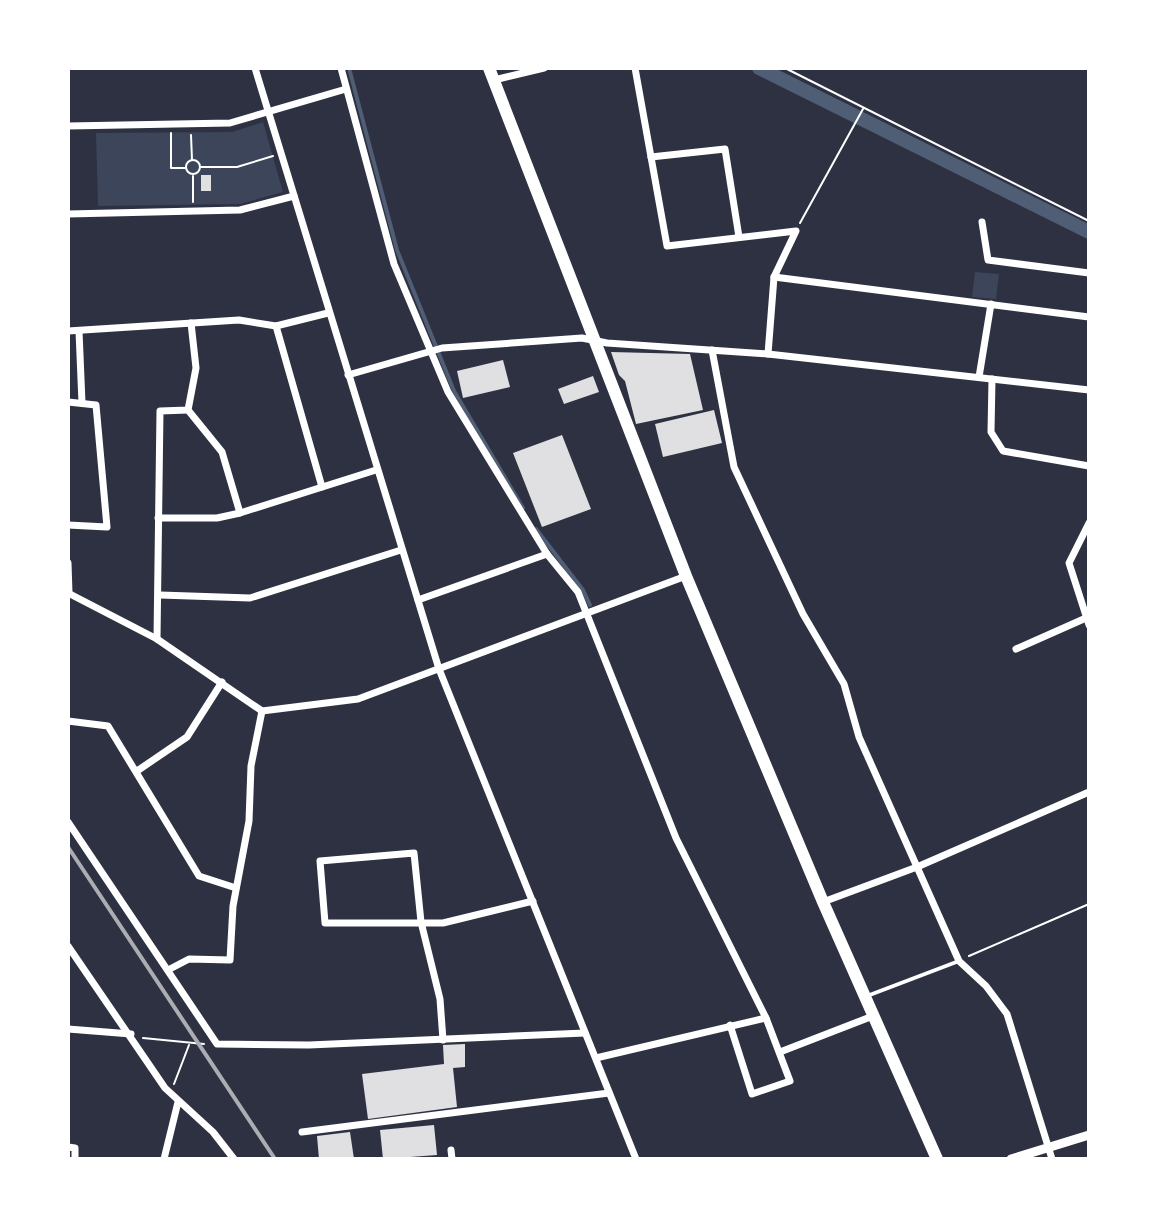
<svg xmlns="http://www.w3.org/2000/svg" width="1157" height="1227" font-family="Mulish,sans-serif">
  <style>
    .green { fill: #3c4559 }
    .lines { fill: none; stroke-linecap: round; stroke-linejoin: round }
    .stream { stroke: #4f5d75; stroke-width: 4 }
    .canal { stroke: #4f5d75; stroke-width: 14 }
    .building { fill: #e0e0e3 }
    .path { stroke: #fff; stroke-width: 2 }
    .service { stroke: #fff; stroke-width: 4 }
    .minor { stroke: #fff; stroke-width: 7 }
    .tertiary { stroke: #fff; stroke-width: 9 }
    .trunk { stroke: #fff; stroke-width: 12 }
    .rail { stroke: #abadb3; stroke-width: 4 }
  </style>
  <rect width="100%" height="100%" fill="#2d3142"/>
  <g class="green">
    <path d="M 263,122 L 283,192 L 240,204 L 98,206 L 96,133 L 232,132 Z"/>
    <path d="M 975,272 L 999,274 L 996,299 L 972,297 Z"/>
  </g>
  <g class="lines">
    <g class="stream">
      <path d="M 349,68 L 397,250 L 454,391 L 523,508"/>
      <path d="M 536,529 L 583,590 L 590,605"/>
    </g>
    <path class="canal" d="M 759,68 L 1089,232"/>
  </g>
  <g class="building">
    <rect x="201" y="175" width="10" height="16"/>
    <path d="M 611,352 L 690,354 L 703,410 L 636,424 L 625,381 L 619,375 Z"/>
    <path d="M 503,360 L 510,387 L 463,398 L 457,371 Z"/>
    <path d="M 593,376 L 599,392 L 564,404 L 558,389 Z"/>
    <path d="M 714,410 L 722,443 L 663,457 L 655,424 Z"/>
    <path d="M 562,435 L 591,509 L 542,527 L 513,453 Z"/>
    <path d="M 465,1044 L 465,1067 L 453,1068 L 457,1107 L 368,1119 L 362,1074 L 444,1064 L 443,1045 Z"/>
    <path d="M 434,1125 L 437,1155 L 383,1159 L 380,1130 Z"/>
    <path d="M 350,1132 L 354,1159 L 319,1159 L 317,1136 Z"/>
  </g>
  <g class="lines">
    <g class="path">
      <path d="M 785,68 L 1089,221"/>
      <path d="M 171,133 L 171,168 L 186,168"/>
      <path d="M 191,135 L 192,160"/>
      <circle cx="193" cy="167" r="7"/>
      <path d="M 200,167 L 237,167 L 273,156"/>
      <path d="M 193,176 L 193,202"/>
      <path d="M 800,223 L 863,109"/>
      <path d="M 969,956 L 1089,904"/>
      <path d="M 143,1038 L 204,1044"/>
      <path d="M 174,1084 L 189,1045"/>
    </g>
    <path class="service" d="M 867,996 L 959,961"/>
    <g class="minor">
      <path d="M 255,68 L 439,669 L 636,1159"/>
      <path d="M 341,68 L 394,264 L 448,392 L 547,554 L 578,592 L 676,838 L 766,1018 L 790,1081 L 752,1094 L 730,1025"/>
      <path d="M 635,68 L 667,246 L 796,231 L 774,277 L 768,354"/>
      <path d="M 494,80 L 544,68"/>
      <path d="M 68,126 L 230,123 L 346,89"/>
      <path d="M 651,157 L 725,149 L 739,237"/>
      <path d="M 68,214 L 240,210 L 294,196"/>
      <path d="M 982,222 L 988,260 L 1089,273"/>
      <path d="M 774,277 L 1089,317"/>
      <path d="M 276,326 L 322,487"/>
      <path d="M 68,331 L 239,320 L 276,326 L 328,313"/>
      <path d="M 79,331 L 82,403"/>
      <path d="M 712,350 L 734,467 L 803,614 L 844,684 L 859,737 L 959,961 L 986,986 L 1007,1014 L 1052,1159"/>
      <path d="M 348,375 L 442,348 L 582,338 L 607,343 L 768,354 L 1089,390"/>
      <path d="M 979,377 L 991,304"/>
      <path d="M 992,379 L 991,432 L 1003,451 L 1089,466"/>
      <path d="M 68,402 L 96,405 L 107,527 L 68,525"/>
      <path d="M 188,410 L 222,452 L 240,513"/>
      <path d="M 158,518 L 217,518 L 240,513 L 376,470"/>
      <path d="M 1089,523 L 1069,563 L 1089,625"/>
      <path d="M 68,563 L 69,593"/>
      <path d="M 68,593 L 157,639 L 262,711 L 358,699 L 686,576"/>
      <path d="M 160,595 L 250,598 L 401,550"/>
      <path d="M 418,600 L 547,554"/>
      <path d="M 157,639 L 160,411 L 188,410 L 196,368 L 191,323"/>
      <path d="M 1016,649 L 1086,618"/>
      <path d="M 68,721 L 108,726 L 199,876 L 236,888"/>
      <path d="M 137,771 L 187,737 L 222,682"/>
      <path d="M 68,822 L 217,1044 L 309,1045 L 585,1033"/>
      <path d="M 823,902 L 917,867 L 1089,792"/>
      <path d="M 68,946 L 165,1088 L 213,1132 L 234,1159"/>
      <path d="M 168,970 L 189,959 L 230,960 L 233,906 L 249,821 L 251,766 L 262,711"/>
      <path d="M 68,1029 L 131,1034"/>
      <path d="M 443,1040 L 440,999 L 421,922 L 414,853 L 320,861 L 325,923 L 443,923 L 533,901"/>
      <path d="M 780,1052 L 873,1016"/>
      <path d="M 596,1058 L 766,1018"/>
      <path d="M 302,1132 L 609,1093"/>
      <path d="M 68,1147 L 75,1148 L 75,1159"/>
      <path d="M 451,1150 L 452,1159"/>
      <path d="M 164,1159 L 178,1102"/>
    </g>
    <path class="tertiary" d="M 1011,1159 L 1089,1135"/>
    <path class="trunk" d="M 489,68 L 686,576 L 823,902 L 937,1159"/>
    <path class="rail" d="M 68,847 L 275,1159"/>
  </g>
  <rect width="1157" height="1227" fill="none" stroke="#ffffff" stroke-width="140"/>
</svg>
